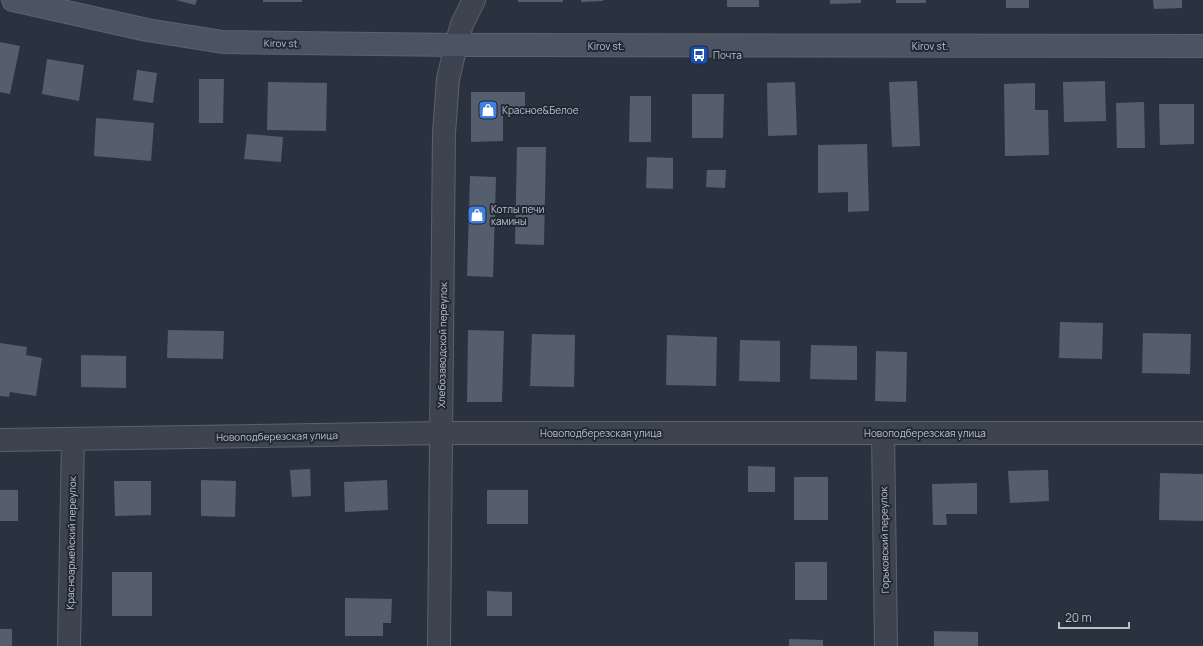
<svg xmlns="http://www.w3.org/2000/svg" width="1203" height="646" font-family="Manrope,sans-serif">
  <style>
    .building { fill: #555e6d }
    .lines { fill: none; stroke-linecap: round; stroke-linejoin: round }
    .minor-casing { stroke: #5b626d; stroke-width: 24 }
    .tertiary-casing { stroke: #5b626d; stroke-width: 24 }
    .secondary-casing { stroke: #5b626d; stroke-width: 24 }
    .minor { stroke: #3d4450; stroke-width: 22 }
    .tertiary { stroke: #3d4450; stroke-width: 22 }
    .secondary { stroke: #4c5463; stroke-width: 22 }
    .labels { text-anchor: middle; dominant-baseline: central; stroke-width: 4; stroke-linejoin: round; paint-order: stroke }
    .street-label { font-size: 10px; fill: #bac0ca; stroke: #222936 }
    .poi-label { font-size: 10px; fill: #bac0ca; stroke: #222936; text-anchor: start }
  </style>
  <rect width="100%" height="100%" fill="#2a3240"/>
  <g class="building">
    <path d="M 176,0 L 197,0 L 195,5 Z"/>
    <rect x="263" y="0" width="39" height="2"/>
    <rect x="518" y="0" width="45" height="2"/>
    <path d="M 581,0 L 603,0 L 603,1 L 581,2 Z"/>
    <rect x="727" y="0" width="32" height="7"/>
    <path d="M 830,0 L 861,0 L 861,3 L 830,4 Z"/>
    <rect x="896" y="0" width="30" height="3"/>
    <rect x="1006" y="0" width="23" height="8"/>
    <path d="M 1153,0 L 1182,0 L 1182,8 L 1154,9 Z"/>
    <path d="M 0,42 L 20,46 L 10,94 L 0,92 Z"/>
    <path d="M 47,59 L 84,65 L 79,101 L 42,94 Z"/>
    <path d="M 137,70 L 157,73 L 153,103 L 133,100 Z"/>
    <path d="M 199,79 L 224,79 L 223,123 L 199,123 Z"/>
    <path d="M 917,81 L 920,146 L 892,147 L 889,82 Z"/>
    <path d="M 1105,81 L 1106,121 L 1064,122 L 1063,82 Z"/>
    <path d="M 268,82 L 327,83 L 326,131 L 267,130 Z"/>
    <path d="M 795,82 L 797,135 L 768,136 L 767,83 Z"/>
    <path d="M 1035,83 L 1035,110 L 1048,110 L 1049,155 L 1005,156 L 1004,84 Z"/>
    <path d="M 471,92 L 525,92 L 525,113 L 503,113 L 503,141 L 471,142 Z"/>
    <path d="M 692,94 L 724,94 L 723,138 L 692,138 Z"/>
    <path d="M 630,96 L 651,96 L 651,142 L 629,142 Z"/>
    <path d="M 1144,102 L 1145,148 L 1117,148 L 1116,103 Z"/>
    <path d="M 1159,104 L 1194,104 L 1194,144 L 1160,145 Z"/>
    <path d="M 96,118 L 154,123 L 151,161 L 94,156 Z"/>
    <path d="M 247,134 L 283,137 L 281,162 L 244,159 Z"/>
    <path d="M 867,144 L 869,211 L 848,212 L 848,192 L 818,193 L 818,145 Z"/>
    <path d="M 517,147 L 546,147 L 544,245 L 515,244 Z"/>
    <path d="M 647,157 L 673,158 L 673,189 L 646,188 Z"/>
    <path d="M 707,170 L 726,170 L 725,188 L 706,187 Z"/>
    <path d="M 470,176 L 496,177 L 493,277 L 467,276 Z"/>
    <path d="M 1060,322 L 1103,323 L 1102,359 L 1059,358 Z"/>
    <path d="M 168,330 L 224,331 L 223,359 L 167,358 Z"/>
    <path d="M 468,330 L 504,331 L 502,402 L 467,402 Z"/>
    <path d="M 1143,333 L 1191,334 L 1190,374 L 1142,373 Z"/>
    <path d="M 532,334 L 575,335 L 574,387 L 530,386 Z"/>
    <path d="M 667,335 L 717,337 L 716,386 L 666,385 Z"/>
    <path d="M 740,340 L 780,341 L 780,382 L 739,381 Z"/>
    <path d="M 0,343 L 27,347 L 26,355 L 42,358 L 36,396 L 10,392 L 9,397 L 0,396 Z"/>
    <path d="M 811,345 L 857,346 L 857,380 L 810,379 Z"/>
    <path d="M 876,351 L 907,352 L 906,402 L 875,401 Z"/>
    <path d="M 81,355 L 126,356 L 126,388 L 81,387 Z"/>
    <path d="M 748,466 L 775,467 L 775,492 L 748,492 Z"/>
    <path d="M 310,469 L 311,496 L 292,497 L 290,470 Z"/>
    <path d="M 1048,470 L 1049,501 L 1010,503 L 1008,471 Z"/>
    <path d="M 1160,473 L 1203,474 L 1203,521 L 1159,520 Z"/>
    <rect x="794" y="477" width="34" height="43"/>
    <path d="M 201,480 L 236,481 L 235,517 L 201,516 Z"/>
    <path d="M 387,480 L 388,510 L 345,512 L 344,482 Z"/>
    <path d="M 114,481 L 151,481 L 151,515 L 115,516 Z"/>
    <path d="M 977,483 L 977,514 L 946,514 L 947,525 L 933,525 L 932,484 Z"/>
    <rect x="0" y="490" width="18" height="31"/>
    <rect x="487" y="490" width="41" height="34"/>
    <rect x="795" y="562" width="32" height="38"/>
    <rect x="112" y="572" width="40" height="44"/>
    <path d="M 487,591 L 512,592 L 512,616 L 487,616 Z"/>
    <path d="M 345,598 L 392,599 L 391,623 L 383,623 L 383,636 L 345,636 Z"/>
    <rect x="0" y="629" width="12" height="17"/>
    <path d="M 934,631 L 978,632 L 978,646 L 934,646 Z"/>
    <path d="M 789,639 L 823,640 L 823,646 L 789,646 Z"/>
  </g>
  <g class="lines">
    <g class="minor-casing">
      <g id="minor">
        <path d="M 456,45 L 462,24 L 474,0"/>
        <path d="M 883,433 L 886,646"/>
        <path d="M 0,440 L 441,433 L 1203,433"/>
        <path d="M 69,646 L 73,439"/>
      </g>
    </g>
    <g class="tertiary-casing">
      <path id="tertiary" d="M 439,646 L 444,133 L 448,79 L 456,45"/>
    </g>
    <g class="secondary-casing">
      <path id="secondary" d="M 13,0 L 147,30 L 223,42 L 456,45 L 1203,46"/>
    </g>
    <use href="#minor" class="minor"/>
    <use href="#tertiary" class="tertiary"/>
    <use href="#secondary" class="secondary"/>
  </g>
  <defs>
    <g id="bus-square" transform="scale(1)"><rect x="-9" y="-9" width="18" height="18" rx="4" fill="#1a4fb4" stroke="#222936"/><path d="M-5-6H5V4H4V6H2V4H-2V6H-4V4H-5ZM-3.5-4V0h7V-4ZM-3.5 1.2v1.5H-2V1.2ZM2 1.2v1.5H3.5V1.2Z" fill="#fff"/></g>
    <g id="shop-square" transform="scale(1)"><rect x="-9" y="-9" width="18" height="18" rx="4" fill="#3f7fe0" stroke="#222936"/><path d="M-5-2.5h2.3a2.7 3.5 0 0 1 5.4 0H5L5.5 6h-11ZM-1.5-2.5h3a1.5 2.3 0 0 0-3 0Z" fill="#fff"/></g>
  </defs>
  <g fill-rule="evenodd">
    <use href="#bus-square" x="699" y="55"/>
    <use href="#shop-square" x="488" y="110"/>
    <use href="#shop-square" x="477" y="215"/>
  </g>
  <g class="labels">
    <g class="street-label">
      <text transform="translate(282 43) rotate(1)">Kirov st.</text>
      <text x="606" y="46">Kirov st.</text>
      <text x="930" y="46">Kirov st.</text>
      <text transform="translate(442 345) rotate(-89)">Хлебозаводской переулок</text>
      <text x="601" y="433">Новоподберезская улица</text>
      <text x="925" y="433">Новоподберезская улица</text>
      <text transform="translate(277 436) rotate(-1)">Новоподберезская улица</text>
      <text transform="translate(884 540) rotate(-91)">Горьковский переулок</text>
      <text transform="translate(71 543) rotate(-89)">Красноармейский переулок</text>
    </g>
    <g class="poi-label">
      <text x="713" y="55">Почта</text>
      <text x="502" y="110">Красное&amp;Белое</text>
      <text x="491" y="209">Котлы печи<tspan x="491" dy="12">камины</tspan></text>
    </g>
  </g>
  <path d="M1059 622v6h70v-6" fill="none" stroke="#bac0ca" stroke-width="2"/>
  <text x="1065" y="622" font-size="12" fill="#bac0ca" stroke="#222936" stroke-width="3" paint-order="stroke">20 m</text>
</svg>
